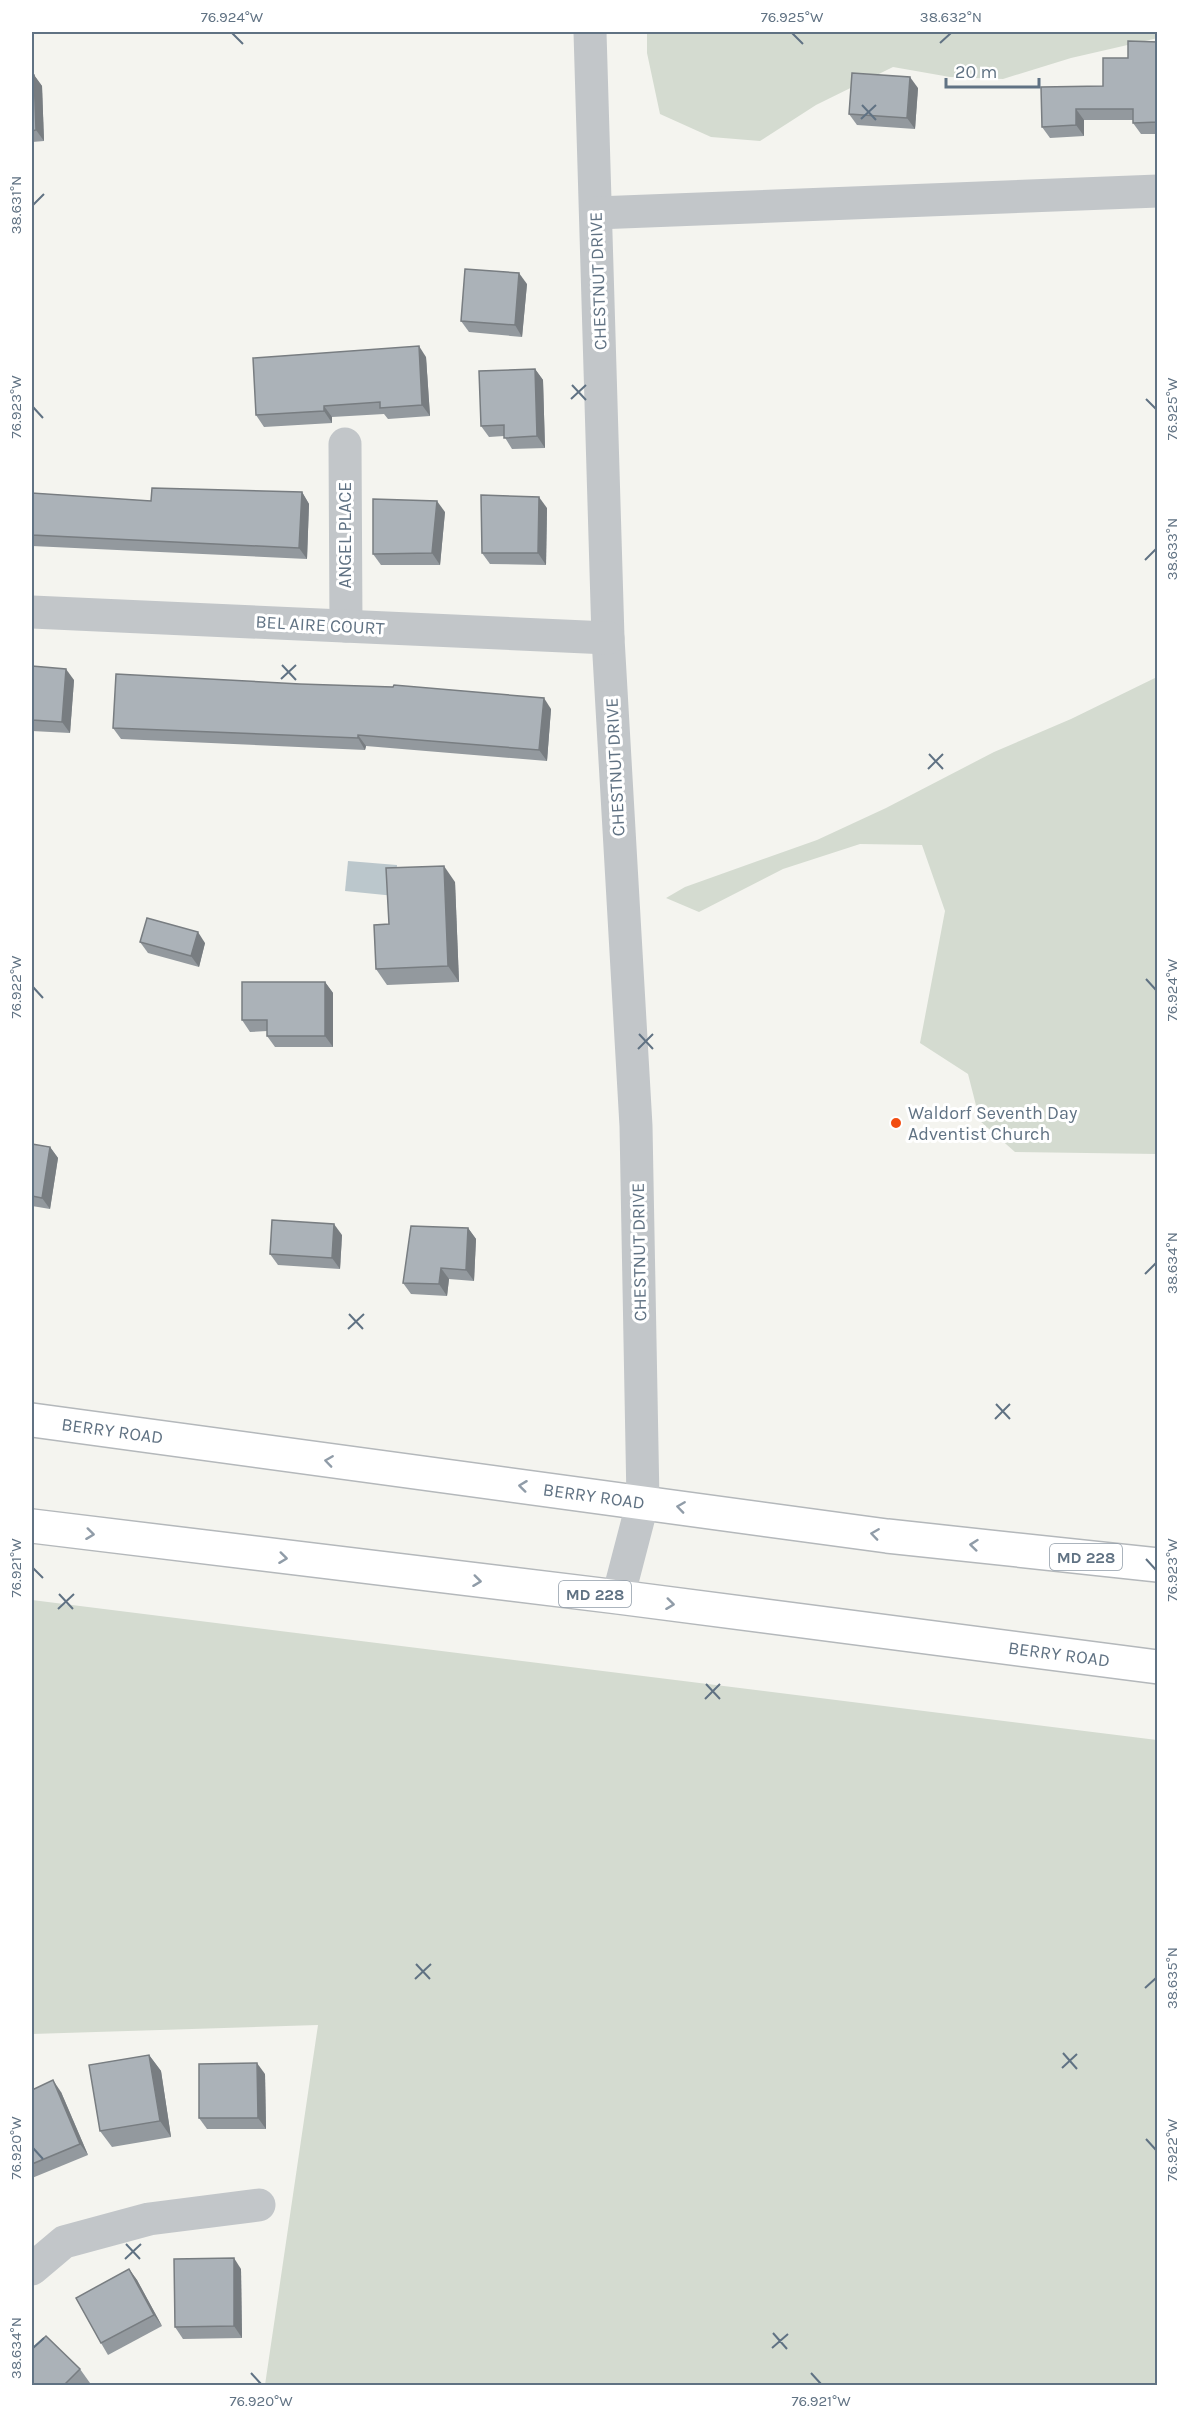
<svg xmlns="http://www.w3.org/2000/svg" width="1189" height="2417" font-family="Karla,sans-serif">
  <style>
    .green { fill: #d4dbd0 }
    .water { fill: #bbc7cc }
    .lines { fill: none; stroke-linecap: round; stroke-linejoin: round }
    .highway-casing { stroke: #b4b8bb; stroke-width: 36 }
    .minor { stroke: #c2c6c9; stroke-width: 33 }
    .highway { stroke: #fff; stroke-width: 33 }
    .wall { fill: #93999e }
    .shaded-wall { fill: #787d81 }
    .building { fill: #abb2b8; stroke: #787d81; stroke-width: 1.5 }
    .oneway { stroke: #909ca8 }
    .ticks { fill: none; stroke: #607283; stroke-width: 2 }
    .poi-dot { fill: #f24d11; stroke: #fff; stroke-width: 2 }
    .labels { text-anchor: middle; dominant-baseline: central; stroke-width: 6; stroke-linejoin: round; paint-order: stroke }
    .shield { fill: #fff; stroke: #909ca8; stroke-width: 1.5 }
    .shield-label { font-size: 16px; font-weight: bold; fill: #607283 }
    .street-label { font-size: 18px; fill: #607283; stroke: #fff }
    .poi-label { font-size: 18px; fill: #607283; stroke: #fff; text-anchor: start }
    .neatline { fill: none; stroke: #607283; stroke-width: 2 }
    .ticks-label { font-size: 15px; text-anchor: middle; fill: #607283 }
  </style>
  <rect width="100%" height="100%" fill="#f4f4ef"/>
  <g class="green">
    <path d="M 647,32 L 1157,32 L 1158,38 L 1071,58 L 1003,79 L 950,77 L 893,67 L 816,105 L 760,141 L 711,137 L 660,114 L 647,53 Z"/>
    <path d="M 1157,677 L 1157,1154 L 1015,1152 L 980,1121 L 968,1074 L 920,1043 L 945,911 L 922,845 L 860,844 L 783,869 L 699,912 L 666,898 L 685,887 L 817,840 L 886,808 L 994,752 L 1071,719 Z"/>
    <path d="M 32,1600 L 1157,1740 L 1157,2385 L 265,2385 L 318,2025 L 32,2034 Z"/>
  </g>
  <path class="water" d="M 348,861 L 397,865 L 395,896 L 345,891 Z"/>
  <g class="lines">
    <g class="highway-casing">
      <g id="highway">
        <path id="s1" d="M 32,1420 L 887,1536 L 1158,1565"/>
        <path id="s2" d="M 32,1526 L 618,1597 L 1158,1667"/>
      </g>
    </g>
    <g class="minor">
      <path d="M 590,32 L 608,638 L 636,1126 L 643,1501 L 618,1597"/>
      <path d="M 596,213 L 1158,191"/>
      <path d="M 345,444 L 346,626"/>
      <path d="M 32,612 L 608,638"/>
      <path d="M 32,2269 L 64,2242 L 149,2219 L 259,2205"/>
    </g>
    <use href="#highway" class="highway"/>
  </g>
  <g class="wall">
    <path d="M 1158,42 L 1158,134 L 1141,134 L 1133,123 L 1133,120 L 1084,120 L 1084,136 L 1050,138 L 1042,127 L 1103,86 L 1128,58 Z"/>
    <path d="M 32,75 L 34,75 L 42,86 L 44,141 L 32,142 Z"/>
    <path d="M 918,88 L 915,129 L 857,125 L 849,114 Z"/>
    <path d="M 527,284 L 522,337 L 469,332 L 461,321 Z"/>
    <path d="M 426,357 L 430,416 L 388,419 L 384,414 L 332,417 L 332,423 L 264,427 L 256,415 Z"/>
    <path d="M 535,369 L 543,380 L 545,448 L 512,449 L 504,436 L 489,437 L 481,426 Z"/>
    <path d="M 302,492 L 309,504 L 307,559 L 32,546 L 32,493 L 151,501 Z"/>
    <path d="M 547,508 L 546,565 L 490,564 L 482,553 Z"/>
    <path d="M 445,512 L 440,565 L 381,565 L 373,554 Z"/>
    <path d="M 32,666 L 74,680 L 70,733 L 32,731 Z"/>
    <path d="M 551,709 L 547,761 L 366,746 L 365,750 L 121,739 L 113,728 Z"/>
    <path d="M 455,882 L 459,982 L 387,985 L 376,969 L 389,924 Z"/>
    <path d="M 140,942 L 205,943 L 199,967 L 148,953 Z"/>
    <path d="M 325,982 L 333,993 L 333,1047 L 275,1047 L 267,1036 L 267,1031 L 250,1032 L 242,1020 Z"/>
    <path d="M 32,1144 L 50,1147 L 58,1158 L 50,1209 L 32,1206 Z"/>
    <path d="M 468,1228 L 476,1239 L 474,1281 L 449,1279 L 447,1296 L 411,1294 L 403,1283 Z"/>
    <path d="M 342,1235 L 340,1269 L 278,1265 L 270,1254 Z"/>
    <path d="M 149,2055 L 161,2071 L 171,2137 L 112,2147 L 100,2131 Z"/>
    <path d="M 265,2074 L 266,2129 L 207,2129 L 199,2118 Z"/>
    <path d="M 32,2090 L 61,2092 L 88,2155 L 32,2178 Z"/>
    <path d="M 129,2269 L 137,2280 L 162,2326 L 108,2355 L 101,2343 Z"/>
    <path d="M 241,2269 L 242,2338 L 183,2339 L 175,2327 Z"/>
    <path d="M 80,2369 L 90,2383 L 87,2385 L 32,2385 Z"/>
  </g>
  <g class="shaded-wall">
    <path d="M 34,75 L 42,86 L 44,141 L 36,130 Z"/>
    <path d="M 910,77 L 918,88 L 915,129 L 907,118 Z"/>
    <path d="M 1076,109 L 1084,120 L 1084,136 L 1076,125 Z"/>
    <path d="M 519,273 L 527,284 L 522,337 L 515,325 Z"/>
    <path d="M 419,346 L 426,357 L 430,416 L 422,405 Z"/>
    <path d="M 535,369 L 543,380 L 545,448 L 537,436 Z"/>
    <path d="M 324,406 L 332,417 L 332,423 L 324,411 Z"/>
    <path d="M 302,492 L 309,504 L 307,559 L 299,548 Z"/>
    <path d="M 539,497 L 547,508 L 546,565 L 538,553 Z"/>
    <path d="M 437,501 L 445,512 L 440,565 L 432,553 Z"/>
    <path d="M 66,669 L 74,680 L 70,733 L 62,722 Z"/>
    <path d="M 544,698 L 551,709 L 547,761 L 539,750 Z"/>
    <path d="M 358,735 L 366,746 L 365,750 L 358,738 Z"/>
    <path d="M 444,866 L 455,882 L 459,982 L 448,966 Z"/>
    <path d="M 198,932 L 205,943 L 199,967 L 191,956 Z"/>
    <path d="M 325,982 L 333,993 L 333,1047 L 325,1036 Z"/>
    <path d="M 50,1147 L 58,1158 L 50,1209 L 42,1198 Z"/>
    <path d="M 334,1224 L 342,1235 L 340,1269 L 332,1258 Z"/>
    <path d="M 468,1228 L 476,1239 L 474,1281 L 466,1270 Z"/>
    <path d="M 441,1268 L 449,1279 L 447,1296 L 439,1284 Z"/>
    <path d="M 149,2055 L 161,2071 L 171,2137 L 160,2121 Z"/>
    <path d="M 257,2063 L 265,2074 L 266,2129 L 258,2118 Z"/>
    <path d="M 53,2080 L 61,2092 L 88,2155 L 80,2144 Z"/>
    <path d="M 234,2258 L 241,2269 L 242,2338 L 234,2326 Z"/>
    <path d="M 129,2269 L 137,2280 L 162,2326 L 154,2315 Z"/>
  </g>
  <g class="building">
    <path d="M 1128,41 L 1158,42 L 1158,122 L 1133,123 L 1133,109 L 1076,109 L 1076,125 L 1042,127 L 1041,87 L 1103,86 L 1103,58 L 1128,58 Z"/>
    <path d="M 852,73 L 910,77 L 907,118 L 849,114 Z"/>
    <path d="M 32,75 L 34,75 L 36,130 L 32,131 Z"/>
    <path d="M 465,269 L 519,273 L 515,325 L 461,321 Z"/>
    <path d="M 419,346 L 422,405 L 380,408 L 380,402 L 324,406 L 324,411 L 256,415 L 253,358 Z"/>
    <path d="M 535,369 L 537,436 L 504,438 L 504,425 L 481,426 L 479,371 Z"/>
    <path d="M 152,488 L 302,492 L 299,548 L 32,535 L 32,493 L 151,501 Z"/>
    <path d="M 481,495 L 539,497 L 538,553 L 482,553 Z"/>
    <path d="M 373,499 L 437,501 L 432,553 L 373,554 Z"/>
    <path d="M 32,666 L 66,669 L 62,722 L 32,720 Z"/>
    <path d="M 116,674 L 300,684 L 393,687 L 394,685 L 544,698 L 539,750 L 358,735 L 358,738 L 113,728 Z"/>
    <path d="M 444,866 L 448,966 L 376,969 L 374,925 L 389,924 L 386,868 Z"/>
    <path d="M 147,918 L 198,932 L 191,956 L 140,942 Z"/>
    <path d="M 242,982 L 325,982 L 325,1036 L 267,1036 L 267,1020 L 242,1020 Z"/>
    <path d="M 32,1144 L 50,1147 L 42,1198 L 32,1196 Z"/>
    <path d="M 272,1220 L 334,1224 L 332,1258 L 270,1254 Z"/>
    <path d="M 411,1226 L 468,1228 L 466,1270 L 441,1268 L 439,1284 L 403,1283 Z"/>
    <path d="M 149,2055 L 160,2121 L 100,2131 L 89,2065 Z"/>
    <path d="M 257,2063 L 258,2118 L 199,2118 L 199,2064 Z"/>
    <path d="M 53,2080 L 80,2144 L 32,2164 L 32,2090 Z"/>
    <path d="M 234,2258 L 234,2326 L 175,2327 L 174,2259 Z"/>
    <path d="M 129,2269 L 154,2315 L 101,2343 L 76,2298 Z"/>
    <path d="M 46,2336 L 80,2369 L 64,2385 L 32,2385 L 32,2349 Z"/>
  </g>
  <defs><path id="oneway-chevron" d="M-2-3.5L2.5 0L-2 3.5" fill="none" stroke-width="1.6" stroke-linecap="round" stroke-linejoin="round" transform="scale(1.5)"/></defs>
  <g class="oneway">
    <use href="#oneway-chevron" transform="translate(329 1461) rotate(-172)"/>
    <use href="#oneway-chevron" transform="translate(523 1486) rotate(-173)"/>
    <use href="#oneway-chevron" transform="translate(681 1507) rotate(-172)"/>
    <use href="#oneway-chevron" transform="translate(90 1534) rotate(7)"/>
    <use href="#oneway-chevron" transform="translate(875 1534) rotate(-172)"/>
    <use href="#oneway-chevron" transform="translate(974 1545) rotate(-174)"/>
    <use href="#oneway-chevron" transform="translate(283 1558) rotate(7)"/>
    <use href="#oneway-chevron" transform="translate(477 1581) rotate(7)"/>
    <use href="#oneway-chevron" transform="translate(670 1604) rotate(7)"/>
  </g>
  <path class="ticks" d="M 232,33 L 243,44M 792,33 L 803,44M 940,43 L 951,33M 862,105 L 876,120M 861,119 L 876,105M 33,205 L 44,194M 572,385 L 586,400M 571,399 L 586,385M 1146,399 L 1156,409M 33,407 L 43,418M 1145,560 L 1156,549M 282,665 L 296,680M 281,679 L 296,665M 929,754 L 943,769M 928,769 L 943,754M 1146,979 L 1156,990M 33,987 L 43,998M 639,1034 L 653,1049M 638,1049 L 653,1034M 1145,1274 L 1156,1263M 349,1314 L 363,1329M 348,1329 L 364,1314M 996,1404 L 1010,1419M 995,1419 L 1010,1404M 1146,1559 L 1156,1570M 33,1568 L 43,1578M 59,1594 L 73,1609M 58,1609 L 74,1594M 706,1684 L 720,1699M 705,1699 L 720,1684M 416,1964 L 430,1979M 415,1979 L 431,1964M 1145,1988 L 1156,1978M 1063,2053 L 1077,2069M 1062,2068 L 1077,2054M 1146,2139 L 1156,2150M 33,2148 L 43,2159M 126,2244 L 140,2259M 125,2259 L 141,2244M 773,2333 L 787,2349M 33,2348 L 44,2338M 772,2348 L 788,2334M 251,2373 L 261,2384M 811,2373 L 821,2384"/>
  <circle class="poi-dot" cx="896" cy="1123" r="6"/>
  <g class="labels">
    <g class="shield">
      <rect x="1050" y="1544" width="72" height="26" rx="4.5"/>
      <rect x="559" y="1581" width="72" height="26" rx="4.5"/>
    </g>
    <g class="shield-label">
      <text x="1086" y="1557">MD 228</text>
      <text x="595" y="1594">MD 228</text>
    </g>
    <g class="street-label">
      <text transform="translate(598 281) rotate(-92)">CHESTNUT DRIVE</text>
      <text transform="translate(345 535) rotate(-90)">ANGEL PLACE</text>
      <text transform="translate(320 625) rotate(3)">BEL AIRE COURT</text>
      <text transform="translate(615 767) rotate(-93)">CHESTNUT DRIVE</text>
      <text transform="translate(639 1252) rotate(-91)">CHESTNUT DRIVE</text>
      <text stroke="none"><textPath href="#s1" startOffset="81">BERRY ROAD</textPath></text>
      <text stroke="none"><textPath href="#s1" startOffset="567">BERRY ROAD</textPath></text>
      <text stroke="none"><textPath href="#s2" startOffset="1035">BERRY ROAD</textPath></text>
    </g>
    <g class="poi-label">
      <text x="908" y="1113">Waldorf Seventh Day<tspan x="908" dy="21">Adventist Church</tspan></text>
    </g>
  </g>
  <rect width="1189" height="2417" fill="none" stroke="#ffffff" stroke-width="66"/>
  <path d="M946 78v9h93v-9" fill="none" stroke="#607283" stroke-width="3"/>
  <text x="955" y="78" font-size="18" fill="#607283" stroke="#ffffff" stroke-width="4.5" paint-order="stroke">20 m</text>
  <rect x="33" y="33" width="1123" height="2351" class="neatline"/>
  <g class="ticks-label">
    <text x="232" y="22">76.924°W</text>
    <text x="792" y="22">76.925°W</text>
    <text x="951" y="22">38.632°N</text>
    <text transform="translate(16 205) rotate(-90)" y="5">38.631°N</text>
    <text transform="translate(16 407) rotate(-90)" y="5">76.923°W</text>
    <text transform="translate(1172 409) rotate(-90)" y="5">76.925°W</text>
    <text transform="translate(1172 549) rotate(-90)" y="5">38.633°N</text>
    <text transform="translate(16 987) rotate(-90)" y="5">76.922°W</text>
    <text transform="translate(1172 990) rotate(-90)" y="5">76.924°W</text>
    <text transform="translate(1172 1263) rotate(-90)" y="5">38.634°N</text>
    <text transform="translate(16 1568) rotate(-90)" y="5">76.921°W</text>
    <text transform="translate(1172 1570) rotate(-90)" y="5">76.923°W</text>
    <text transform="translate(1172 1978) rotate(-90)" y="5">38.635°N</text>
    <text transform="translate(16 2148) rotate(-90)" y="5">76.920°W</text>
    <text transform="translate(1172 2150) rotate(-90)" y="5">76.922°W</text>
    <text transform="translate(16 2348) rotate(-90)" y="5">38.634°N</text>
    <text x="261" y="2406">76.920°W</text>
    <text x="821" y="2406">76.921°W</text>
  </g>
</svg>
